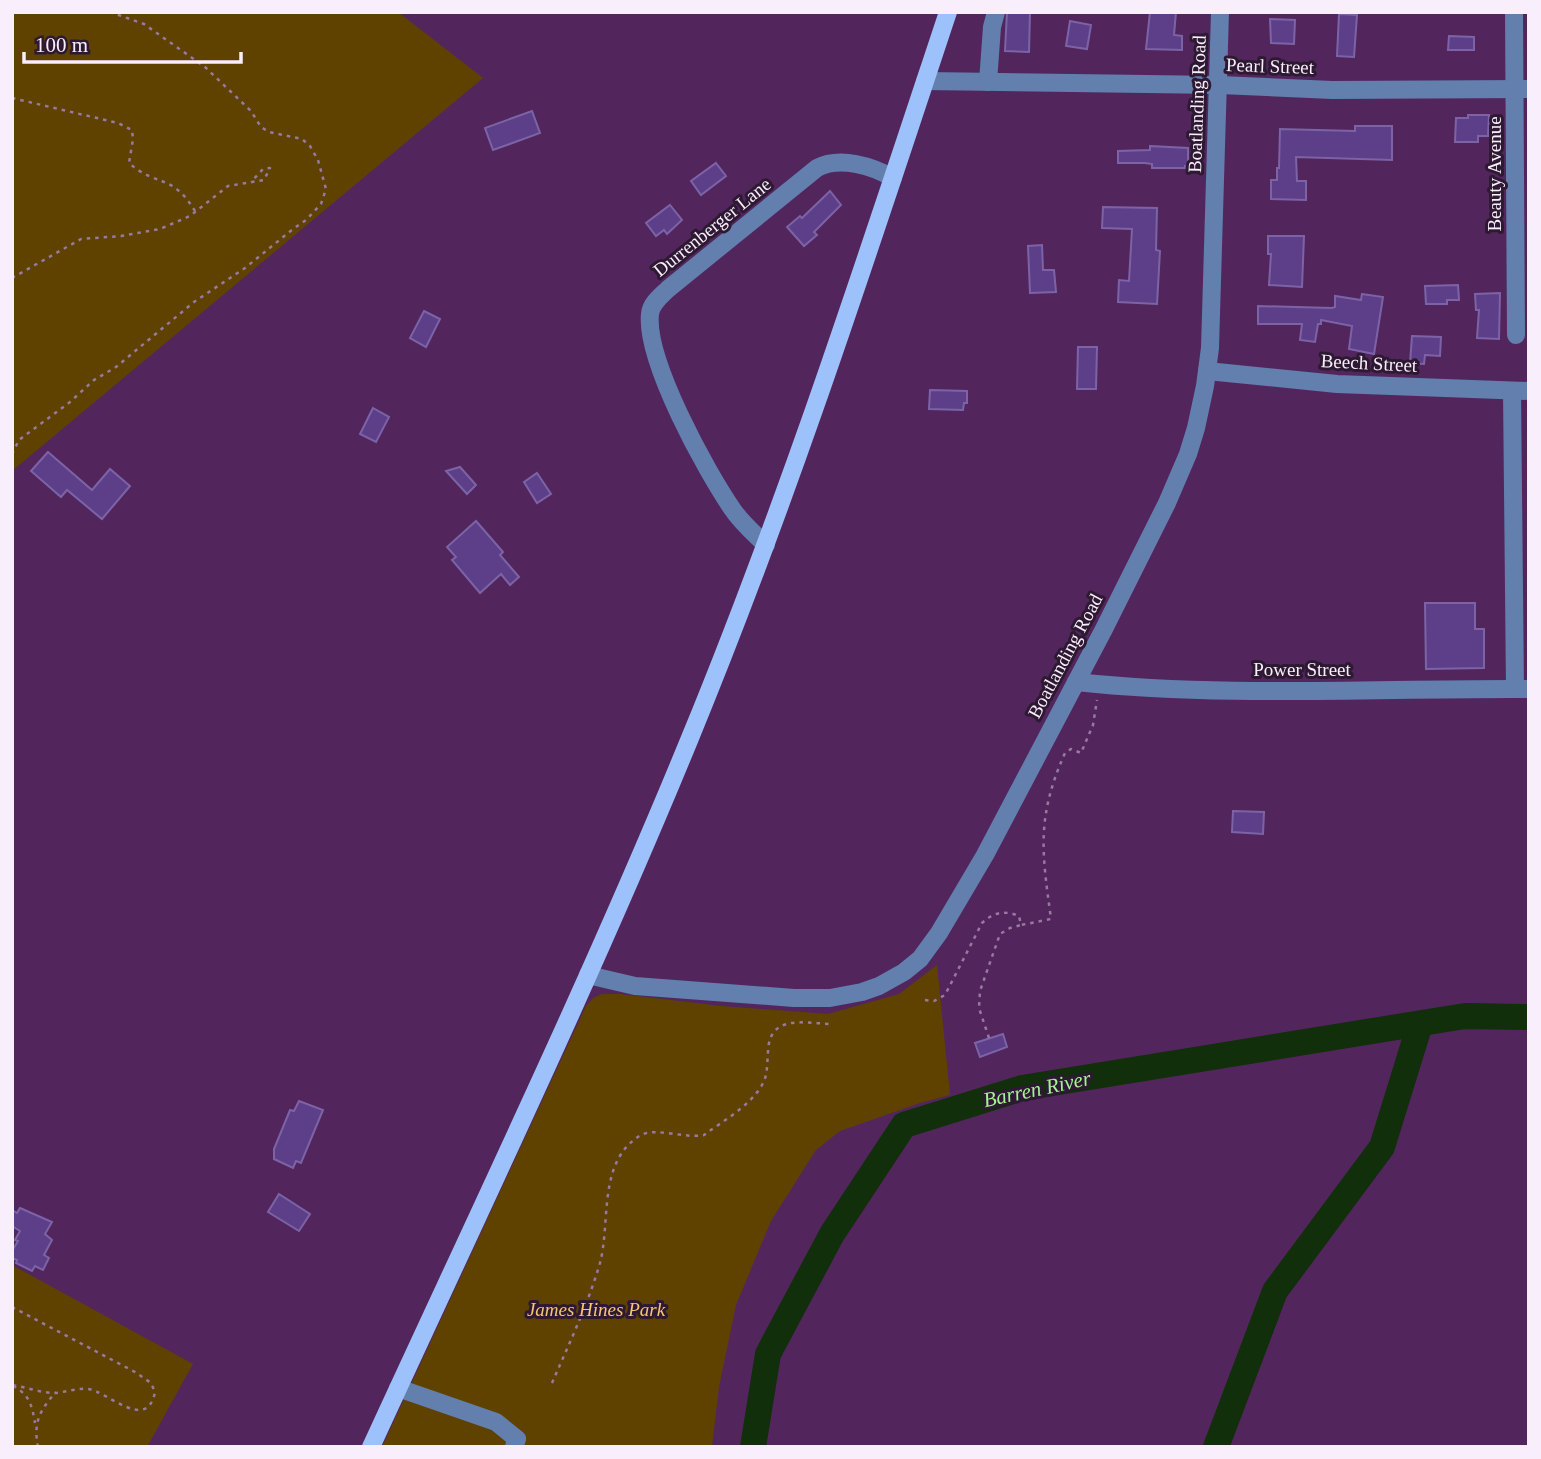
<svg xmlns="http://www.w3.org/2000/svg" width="1541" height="1459" font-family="'Times New Roman',serif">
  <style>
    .green { fill: #5f4200 }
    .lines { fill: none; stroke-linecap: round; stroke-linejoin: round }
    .river { stroke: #112f0a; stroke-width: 26 }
    .building { fill: #5c3f88; stroke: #7c63a6; stroke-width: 2 }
    .path { stroke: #98799f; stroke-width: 2.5; stroke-dasharray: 3.5 5; stroke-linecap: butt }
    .minor { stroke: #627fae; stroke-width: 18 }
    .major { stroke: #9dc1fa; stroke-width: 18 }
    .labels { text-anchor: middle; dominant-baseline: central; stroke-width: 6; stroke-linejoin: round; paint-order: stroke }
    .street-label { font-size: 19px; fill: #f9eefb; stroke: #2d1a32 }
    .park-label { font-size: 19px; font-style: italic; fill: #f7c670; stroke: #2d1a32 }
    .water-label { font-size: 21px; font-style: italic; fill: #a5f393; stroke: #2d1a32 }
  </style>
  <rect width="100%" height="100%" fill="#52265d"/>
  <g class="green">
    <path d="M 12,12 L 398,12 L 483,78 L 12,471 Z"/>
    <path d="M 937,965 L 950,1095 L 920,1103 L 840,1131 L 816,1150 L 771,1221 L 736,1305 L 719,1387 L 712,1447 L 382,1447 L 586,1006 L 593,998 L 602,994 L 620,994 L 721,1006 L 828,1014 L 899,994 Z"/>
    <path d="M 12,1265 L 193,1364 L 147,1447 L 12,1447 Z"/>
  </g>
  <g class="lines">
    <g class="river">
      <path d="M 753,1447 L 768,1354 L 832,1234 L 904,1125 L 1022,1088 L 1465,1016 L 1529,1017"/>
      <path d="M 1216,1447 L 1275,1291 L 1382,1147 L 1420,1024"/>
    </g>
  </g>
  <g class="building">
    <path d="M 1007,12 L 1030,12 L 1029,52 L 1005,51 Z"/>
    <path d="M 1150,12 L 1176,12 L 1174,35 L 1182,36 L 1182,50 L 1146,49 Z"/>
    <path d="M 1339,14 L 1357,15 L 1354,57 L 1337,56 Z"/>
    <path d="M 1270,19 L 1295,20 L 1294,44 L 1271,43 Z"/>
    <path d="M 1070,21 L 1091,25 L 1087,49 L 1066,46 Z"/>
    <path d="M 1449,36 L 1474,37 L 1474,50 L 1448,50 Z"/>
    <path d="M 532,111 L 540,133 L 493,150 L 485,128 Z"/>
    <path d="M 1468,115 L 1489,115 L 1488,136 L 1478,136 L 1478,142 L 1455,142 L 1456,118 L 1468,118 Z"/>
    <path d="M 1355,126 L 1392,126 L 1392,160 L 1296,157 L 1297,181 L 1306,181 L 1306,200 L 1271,199 L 1271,180 L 1277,180 L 1277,168 L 1279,168 L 1280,129 L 1355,131 Z"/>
    <path d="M 1150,146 L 1188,148 L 1188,166 L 1185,166 L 1185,168 L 1152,168 L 1152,164 L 1145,163 L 1118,163 L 1118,151 L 1150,150 Z"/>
    <path d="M 716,163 L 726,176 L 701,195 L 691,181 Z"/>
    <path d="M 830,191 L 841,205 L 814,232 L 817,235 L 804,246 L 787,227 L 800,216 L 802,218 Z"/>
    <path d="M 670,205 L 682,220 L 667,234 L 664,230 L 656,236 L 646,223 Z"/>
    <path d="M 1103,207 L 1157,208 L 1156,250 L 1160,251 L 1157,304 L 1118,302 L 1119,280 L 1129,281 L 1132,229 L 1102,228 Z"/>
    <path d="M 1268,236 L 1304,236 L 1302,287 L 1269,285 L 1271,254 L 1268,254 Z"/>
    <path d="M 1042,245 L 1043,270 L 1054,270 L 1056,292 L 1030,293 L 1028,246 Z"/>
    <path d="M 1458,285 L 1459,300 L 1447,300 L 1447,304 L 1426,304 L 1425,286 Z"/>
    <path d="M 1500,293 L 1499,339 L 1477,338 L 1479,310 L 1476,310 L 1475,294 Z"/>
    <path d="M 1362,294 L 1383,297 L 1374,354 L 1349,349 L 1352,326 L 1321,320 L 1321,324 L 1318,324 L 1315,342 L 1300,340 L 1302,324 L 1258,324 L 1258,306 L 1332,308 L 1335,307 L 1335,296 L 1361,300 Z"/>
    <path d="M 424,311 L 440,319 L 426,347 L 410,338 Z"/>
    <path d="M 1412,336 L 1441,337 L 1440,356 L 1425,355 L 1424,364 L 1410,363 Z"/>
    <path d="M 1078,347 L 1097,347 L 1096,389 L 1077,389 Z"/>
    <path d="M 930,390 L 967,391 L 967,403 L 964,403 L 963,410 L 929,409 Z"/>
    <path d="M 373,408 L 389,417 L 376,442 L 360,434 Z"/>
    <path d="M 48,452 L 92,490 L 110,469 L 130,486 L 102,519 L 67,490 L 61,497 L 31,471 Z"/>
    <path d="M 460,467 L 476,485 L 467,494 L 446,471 Z"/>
    <path d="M 537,473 L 551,494 L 537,503 L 524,482 Z"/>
    <path d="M 476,521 L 503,552 L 500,555 L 519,577 L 510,585 L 501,574 L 480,593 L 452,560 L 456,557 L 447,547 Z"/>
    <path d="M 1425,603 L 1475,603 L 1475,629 L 1484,629 L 1484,668 L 1426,669 Z"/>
    <path d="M 1233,811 L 1264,812 L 1263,834 L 1232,832 Z"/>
    <path d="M 1003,1034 L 1007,1047 L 980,1057 L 975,1043 Z"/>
    <path d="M 299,1101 L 323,1110 L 301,1163 L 296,1161 L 293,1168 L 274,1159 L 274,1149 L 290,1110 L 294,1111 Z"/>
    <path d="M 279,1194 L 310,1214 L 299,1231 L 268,1212 Z"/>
    <path d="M 20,1208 L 52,1222 L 45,1234 L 52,1240 L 44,1255 L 49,1258 L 43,1270 L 35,1266 L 32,1271 L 16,1263 L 17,1260 L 12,1258 L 12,1251 L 18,1241 L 15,1240 L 20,1231 L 12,1226 L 12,1210 L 17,1213 Z"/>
  </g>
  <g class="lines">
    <g class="path">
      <path d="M 12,98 L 118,123 L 132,130 L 133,139 L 129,163 C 156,187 172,173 195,211"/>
      <path d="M 12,278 L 81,239 L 121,236 L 160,229 L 190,216 L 228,186 L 264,180 L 270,168 L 263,169 L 251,182"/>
      <path d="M 12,454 L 19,440 L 70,402 L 94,380 L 116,367 L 194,302 L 245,268 L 293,229 L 306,220 L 321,204 L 326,189 L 318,160 L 310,146 L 302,139 L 269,132 L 261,127 L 251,111 L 205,67 L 144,24 L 110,12"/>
      <path d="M 925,1000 L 934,1001 L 945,995 L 982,923 C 994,912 1004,910 1019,916 L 1021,925 L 1051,919 C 1042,852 1036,818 1065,753 L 1071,749 L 1081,753 L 1093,725 L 1097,700"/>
      <path d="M 989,1038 L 979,1008 L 980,991 L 1000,934 L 1010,928 L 1021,925"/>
      <path d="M 12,1307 L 135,1372 L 151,1383 L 155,1392 C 147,1433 107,1391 88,1389 C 77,1388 66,1392 55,1393 C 41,1393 26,1387 12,1385"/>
      <path d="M 552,1383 C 569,1344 588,1304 600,1263 C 611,1222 597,1161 641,1135 C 656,1127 685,1139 704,1135 C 723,1121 750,1106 762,1085 C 768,1075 767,1063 768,1052 C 769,1014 803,1023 831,1024"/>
      <path d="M 13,1386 C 30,1395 32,1406 35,1423"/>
      <path d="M 38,1447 C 33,1422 40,1410 56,1392"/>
    </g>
    <g class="minor">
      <path d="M 1514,12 L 1516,335"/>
      <path d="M 925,81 L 1220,85 L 1332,90 L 1529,89"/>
      <path d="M 988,82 L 992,27 L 996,12"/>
      <path d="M 1207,371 L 1337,384 L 1529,391"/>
      <path d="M 1512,391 L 1515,689"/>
      <path d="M 766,545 C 754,534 742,523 733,510 C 706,471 645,360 650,314 C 651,303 661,296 668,289 L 817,168 C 840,156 872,166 893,178"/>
      <path d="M 1076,682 C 1226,698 1378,688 1529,689"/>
      <path d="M 588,975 L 635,986 L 794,998 L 830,998 L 862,992 L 879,986 L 904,972 L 920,959 L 939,933 L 985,855 L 1104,629 L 1167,503 L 1188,454 L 1196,428 L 1205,386 L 1210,348 L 1220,12"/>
      <path d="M 398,1388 L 496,1422 L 517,1439 L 514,1447"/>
    </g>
    <path class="major" d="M 371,1447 C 479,1212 592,977 690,738 C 788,500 867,256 948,12"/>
  </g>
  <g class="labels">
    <g class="street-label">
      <text transform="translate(1270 66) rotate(2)">Pearl Street</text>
      <text transform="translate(1197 104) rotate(-88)">Boatlanding Road</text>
      <text transform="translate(1494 174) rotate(-90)">Beauty Avenue</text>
      <text transform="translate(712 227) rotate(-39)">Durrenberger Lane</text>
      <text transform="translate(1369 363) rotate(3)">Beech Street</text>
      <text transform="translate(1065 656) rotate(-62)">Boatlanding Road</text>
      <text x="1302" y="669">Power Street</text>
    </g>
    <g class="park-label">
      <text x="596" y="1309">James Hines Park</text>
    </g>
    <g class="water-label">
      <text transform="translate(1037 1089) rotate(-12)">Barren River</text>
    </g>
  </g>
  <rect width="1541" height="1459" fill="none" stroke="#f9eefb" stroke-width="28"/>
  <path d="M24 52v10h217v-10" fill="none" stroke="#f9eefb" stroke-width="3.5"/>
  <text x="35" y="52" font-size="21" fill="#f9eefb" stroke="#2d1a32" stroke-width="5" paint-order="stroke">100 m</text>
</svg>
